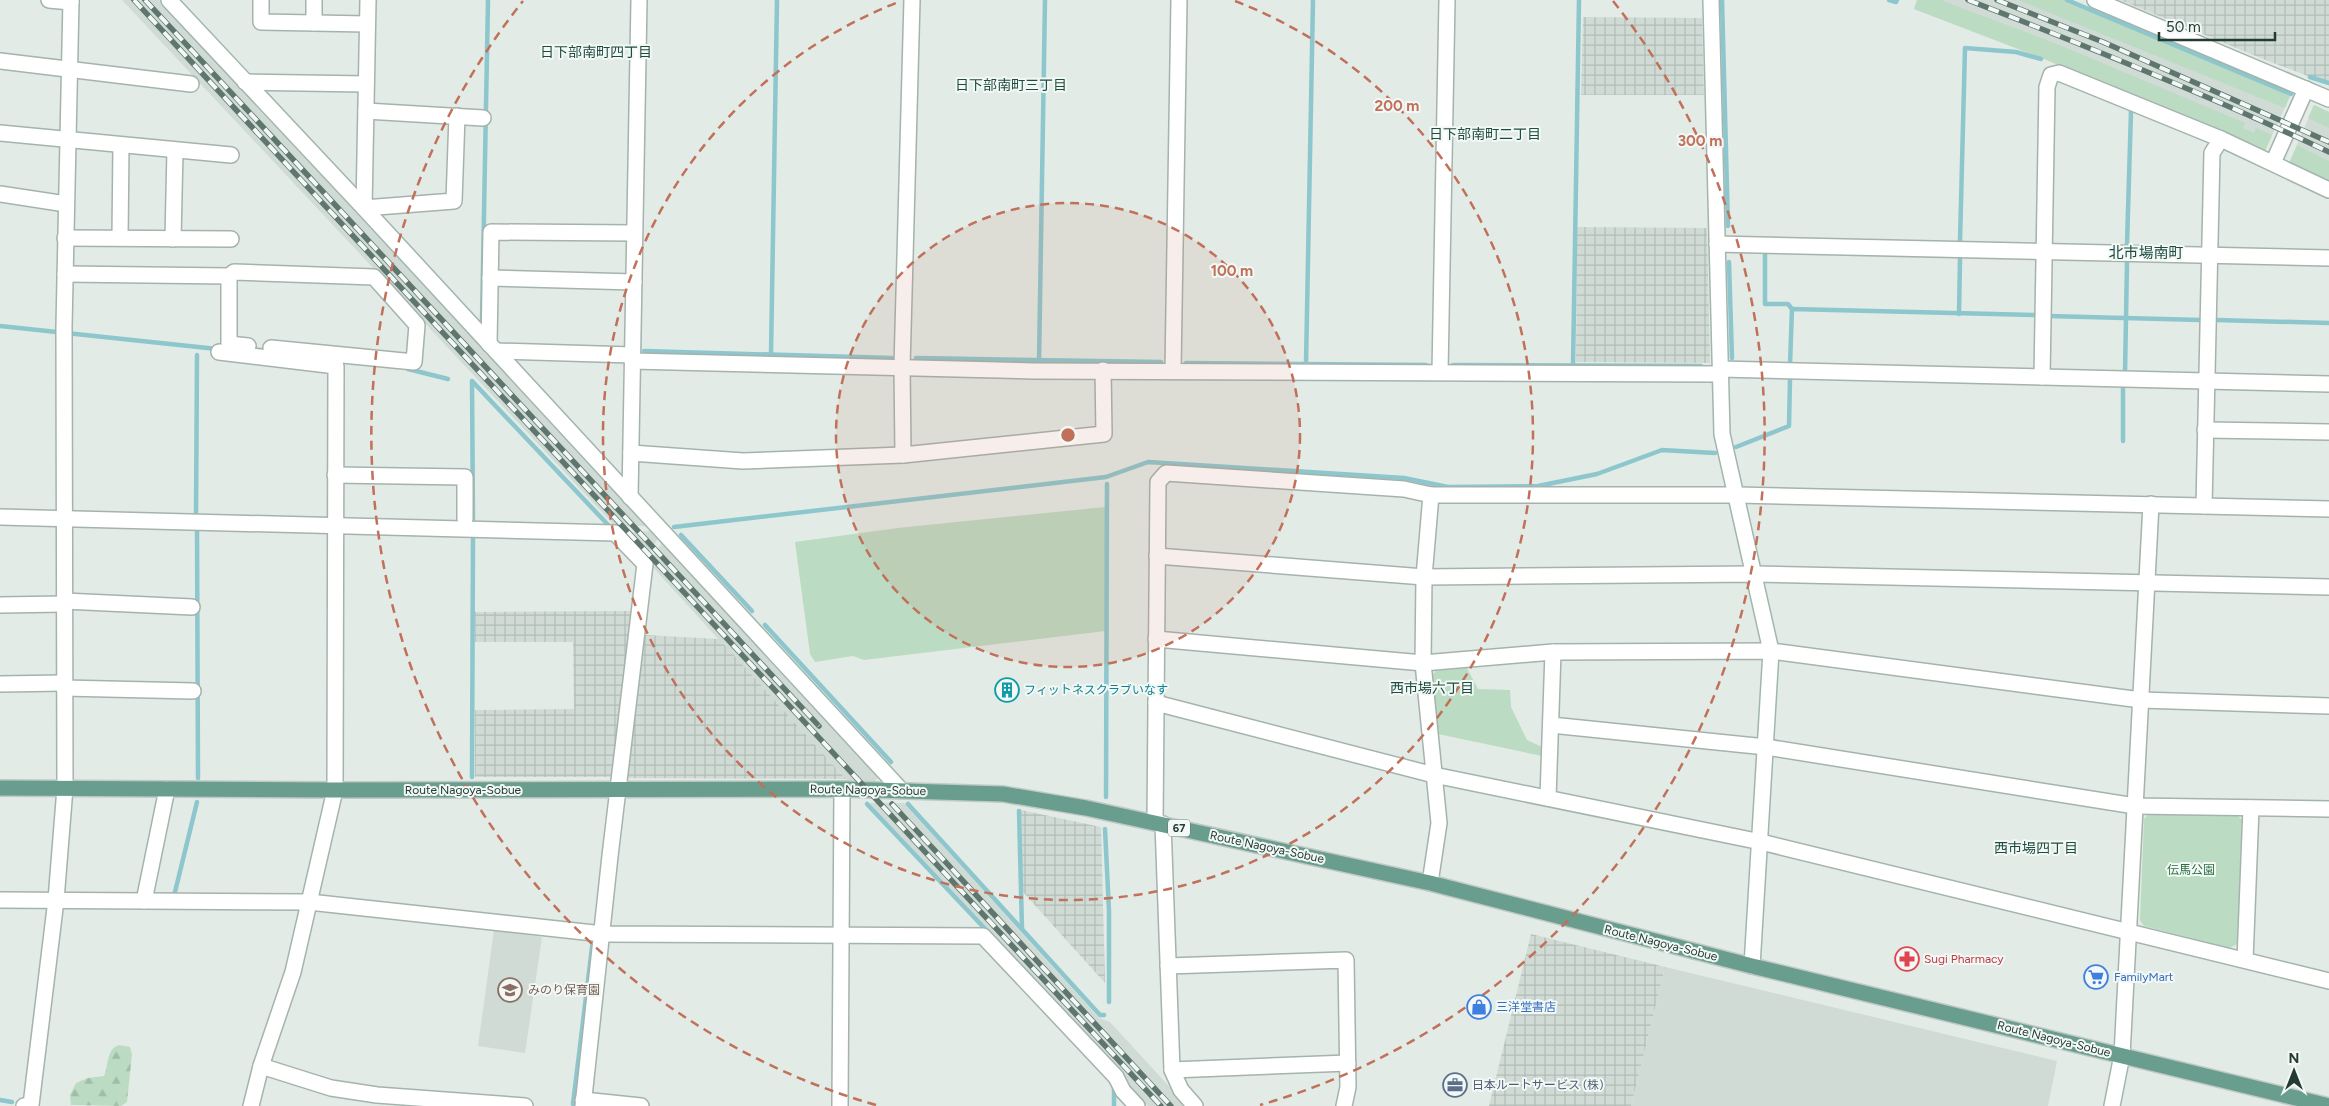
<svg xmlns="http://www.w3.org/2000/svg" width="2329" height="1106" font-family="Figtree,'Noto Sans JP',sans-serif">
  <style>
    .built { fill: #d0dbd5 }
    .industrial { fill: url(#industrial-grid) }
    .green { fill: #bcdbc3 }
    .forest { fill: url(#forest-firs) }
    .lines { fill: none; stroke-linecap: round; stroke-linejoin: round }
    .stream { stroke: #8dc6cc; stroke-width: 4.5 }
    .street-casing { stroke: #a5b3ad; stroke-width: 18 }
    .secondary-casing { stroke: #a1b6ae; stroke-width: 18 }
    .primary-casing { stroke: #c1c8c6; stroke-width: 18 }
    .street { stroke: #fff; stroke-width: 15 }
    .secondary { stroke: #fff; stroke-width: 15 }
    .primary { stroke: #699e8e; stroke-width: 15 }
    .rail-casing { stroke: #5e766e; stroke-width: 5.5 }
    .rail { stroke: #f2f8f5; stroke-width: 4; stroke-dasharray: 11; stroke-linecap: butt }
    .ring { fill: none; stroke: #c17059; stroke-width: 2.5; stroke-dasharray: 9 6 }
    .labels { text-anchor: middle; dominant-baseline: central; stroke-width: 4; stroke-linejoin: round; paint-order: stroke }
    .shield { fill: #f2f8f5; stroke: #61746d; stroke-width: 1 }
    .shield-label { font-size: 11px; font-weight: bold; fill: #233b33 }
    .culture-label { font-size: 12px; fill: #0d838f; stroke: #f2f8f5; text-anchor: start }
    .street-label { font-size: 12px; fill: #233b33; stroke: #f2f8f5 }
    .park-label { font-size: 12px; fill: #306f45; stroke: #f2f8f5 }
    .health-label { font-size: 12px; fill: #be3a42; stroke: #f2f8f5; text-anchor: start }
    .shop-label { font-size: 12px; fill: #366cbe; stroke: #f2f8f5; text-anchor: start }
    .education-label { font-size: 12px; fill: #785e54; stroke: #f2f8f5; text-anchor: start }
    .service-label { font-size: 12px; fill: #4e5e75; stroke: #f2f8f5; text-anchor: start }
    .neighbourhood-label { font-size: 14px; fill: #204b3f; stroke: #f2f8f5 }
    .quarter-label { font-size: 15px; fill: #204b3f; stroke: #f2f8f5 }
    .centre { fill: #c17059; stroke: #f2f8f5; stroke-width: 2.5 }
    .ring-label { font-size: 15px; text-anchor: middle; font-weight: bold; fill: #c17059; stroke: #f2f8f5; stroke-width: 4; stroke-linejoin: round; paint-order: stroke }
  </style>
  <defs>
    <pattern id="industrial-grid" width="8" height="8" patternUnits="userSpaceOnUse" patternTransform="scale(1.25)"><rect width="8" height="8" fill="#d0dbd5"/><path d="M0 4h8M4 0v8" fill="none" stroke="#b2bdb7"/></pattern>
    <pattern id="forest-firs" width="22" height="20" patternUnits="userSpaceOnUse" patternTransform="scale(1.25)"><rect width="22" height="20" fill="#bcdbc3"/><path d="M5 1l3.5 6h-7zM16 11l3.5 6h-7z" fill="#a1bda8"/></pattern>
  </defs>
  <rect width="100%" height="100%" fill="#e2ebe6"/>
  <g class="built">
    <path d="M 122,0 L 159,0 L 647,526 L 615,526 Z"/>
    <path d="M 1917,0 L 2064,0 L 2290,96 L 2264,153 L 2042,58 L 1914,9 Z"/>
    <path d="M 2314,105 L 2329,112 L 2329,185 L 2288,166 Z"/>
    <path d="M 651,531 L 658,538 L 645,560 L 622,533 Z"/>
    <path d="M 662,543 L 881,775 L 875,781 L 848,781 L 649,563 Z"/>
    <path d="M 869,803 L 904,803 L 1099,1018 L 1110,1022 L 1187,1106 L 1148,1106 L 1094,1046 L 1090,1038 Z"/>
    <path d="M 494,930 L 542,937 L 525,1053 L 478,1046 Z"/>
    <path d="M 1665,967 L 2057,1061 L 2048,1106 L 1631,1106 Z"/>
  </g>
  <g class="industrial">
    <path d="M 2120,0 L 2329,0 L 2329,82 L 2321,81 L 2268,61 Z"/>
    <path d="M 1583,17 L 1702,18 L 1704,95 L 1581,95 Z"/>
    <path d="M 1577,227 L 1707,228 L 1710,363 L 1576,362 Z"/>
    <path d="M 632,611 L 615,777 L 475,777 L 475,710 L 574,709 L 573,642 L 475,642 L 475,612 Z"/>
    <path d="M 643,635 L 719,639 L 846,779 L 627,778 Z"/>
    <path d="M 1021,810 L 1101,827 L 1105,983 L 1023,892 Z"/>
    <path d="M 1531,934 L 1665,967 L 1631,1106 L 1489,1106 Z"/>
  </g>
  <g class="green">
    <path d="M 1917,0 L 1941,0 L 2062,46 L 2245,123 L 2243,128 L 2254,133 L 2256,128 L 2272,135 L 2264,153 L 2042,58 L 1914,9 Z"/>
    <path d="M 2018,0 L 2064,0 L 2290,96 L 2285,108 Z"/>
    <path d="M 2314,105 L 2329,112 L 2329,128 L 2308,118 Z"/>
    <path d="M 2297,145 L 2329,161 L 2329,185 L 2288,166 Z"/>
    <path d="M 1105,507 L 1105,631 L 864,660 L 853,656 L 815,662 L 810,654 L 795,542 L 898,528 Z"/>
    <path d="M 1467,668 L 1478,689 L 1510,690 L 1511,707 L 1527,740 L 1542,747 L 1542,756 L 1438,734 L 1431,676 L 1436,671 Z"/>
    <path d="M 2149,813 L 2237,815 L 2242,820 L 2237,944 L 2230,948 L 2144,926 L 2140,920 L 2144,819 Z"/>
  </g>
  <path class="forest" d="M 119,1045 L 130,1047 L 132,1054 L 127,1102 L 121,1106 L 71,1105 L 70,1095 L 76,1083 L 88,1078 L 104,1076 C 109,1065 106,1049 119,1045 Z"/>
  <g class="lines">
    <g class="stream">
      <path d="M 1722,0 L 1728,226"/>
      <path d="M 1889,0 L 1896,2 L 1897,0"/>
      <path d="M 2067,0 L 2291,94"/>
      <path d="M 2310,77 L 2329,83"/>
      <path d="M 1960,241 L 1965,48 L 2016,52 L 2041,59"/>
      <path d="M 2127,244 L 2131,111"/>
      <path d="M 1765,254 L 1765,304 L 1788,304 L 1792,309"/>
      <path d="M 1729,262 L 1732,358"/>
      <path d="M 1959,314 L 1960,259"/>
      <path d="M 2048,316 L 2201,320"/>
      <path d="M 482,320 L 488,0"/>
      <path d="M 2216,320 L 2329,323"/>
      <path d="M 0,326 L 217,349"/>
      <path d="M 644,351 L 892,358"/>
      <path d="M 771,354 L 777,0"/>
      <path d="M 916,358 L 1161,362"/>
      <path d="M 1039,361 L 1045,0"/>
      <path d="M 1186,363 L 1426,365"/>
      <path d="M 1306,364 L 1313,0"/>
      <path d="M 1790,364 L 1792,309 L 2035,315"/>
      <path d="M 1453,365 L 1701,366"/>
      <path d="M 1573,366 L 1579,0"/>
      <path d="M 408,369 L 448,379"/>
      <path d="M 2125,373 L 2127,263"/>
      <path d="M 2123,386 L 2123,441"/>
      <path d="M 1736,447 L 1789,426 L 1790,379"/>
      <path d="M 196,516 L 197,355"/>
      <path d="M 473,523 L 472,381 L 611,528"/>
      <path d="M 674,527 L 1106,477 L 1148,462 L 1404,478 L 1448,487 L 1538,486 L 1597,474 L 1662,450 L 1715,453"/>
      <path d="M 197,528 L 198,778"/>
      <path d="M 681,535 L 752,611"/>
      <path d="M 765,625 L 891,762"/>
      <path d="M 472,777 L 473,535"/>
      <path d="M 1106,797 L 1107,484"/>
      <path d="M 867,804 L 988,932"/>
      <path d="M 908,804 L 1100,1015 L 1104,1015"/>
      <path d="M 1019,811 L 1022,929"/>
      <path d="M 1105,829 L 1109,911 L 1109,1002"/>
      <path d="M 174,896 L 197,802"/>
      <path d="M 0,1100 L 12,1102"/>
      <path d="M 573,1104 L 593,939 L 590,939"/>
      <path d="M 1114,1106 L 1114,1087"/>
    </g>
    <g class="street-casing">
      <g id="street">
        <path d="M 49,0 L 71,2"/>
        <path d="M 261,0 L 261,22 L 367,24"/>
        <path d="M 314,0 L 314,23"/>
        <path d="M 368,0 L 364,208 L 454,201 L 457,116"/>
        <path d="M 2095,0 L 2329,99"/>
        <path d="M 0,61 L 191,84"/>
        <path d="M 245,82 L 366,84"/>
        <path d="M 366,111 L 483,118"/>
        <path d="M 0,133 L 231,155"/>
        <path d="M 2273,163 L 2306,89"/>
        <path d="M 0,194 L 66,204"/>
        <path d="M 65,238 L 231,239"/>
        <path d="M 120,238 L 121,145"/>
        <path d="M 173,239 L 175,150"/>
        <path d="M 1717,244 L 2329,258"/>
        <path d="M 65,274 L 229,276 L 234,272 L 374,277 L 417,325 L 414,362 L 271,348"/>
        <path d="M 229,276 L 229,344 L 248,346"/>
        <path d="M 490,278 L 634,282"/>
        <path d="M 489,344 L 491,232 L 634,233"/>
        <path d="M 496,351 L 632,355"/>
        <path d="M 219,352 L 336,366 L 335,790 L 293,972 L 261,1066 L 251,1106"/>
        <path d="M 632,361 L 1034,371 L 1720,374"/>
        <path d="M 1720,369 L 2329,384"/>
        <path d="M 1173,370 L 1179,0"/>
        <path d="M 1440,372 L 1447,0"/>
        <path d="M 2042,377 L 2047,87 L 2051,75 L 2059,73 L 2221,139 L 2329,190"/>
        <path d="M 2205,430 L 2329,432"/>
        <path d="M 631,453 L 743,461 L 903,455 L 1104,434 L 1103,370"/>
        <path d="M 903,455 L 902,367 L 912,0"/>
        <path d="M 335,475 L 465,477 L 465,519"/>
        <path d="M 630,497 L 639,0"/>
        <path d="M 2204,506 L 2212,153 L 2221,139"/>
        <path d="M 0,517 L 615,533 L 645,564 L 610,856 L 583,1106"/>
        <path d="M 1157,556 L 1424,577 L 1755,574 L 2329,587"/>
        <path d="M 64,601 L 192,607"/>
        <path d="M 0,605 L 64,604"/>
        <path d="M 1156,639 L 1423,663 L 1553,652 L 1771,651 L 2141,700 L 2329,706"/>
        <path d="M 0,684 L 64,683"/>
        <path d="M 64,688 L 193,691"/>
        <path d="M 1156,703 L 1434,775 L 1761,842 L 2329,981"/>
        <path d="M 1551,725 L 1766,747 L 2135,806 L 2329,809"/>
        <path d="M 1548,798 L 1553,652"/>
        <path d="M 1155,822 L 1158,482 L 1166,473 L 1404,489 L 1431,495 L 1737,495 L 2329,509"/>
        <path d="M 1163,824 L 1172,1070 L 1181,1090 L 1195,1106"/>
        <path d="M 1430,883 L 1439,823 L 1423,663 L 1424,577 L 1431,495"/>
        <path d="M 0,900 L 309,902 L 603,934 L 983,936 L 1116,1077 L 1123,1091 L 1137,1106"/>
        <path d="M 144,901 L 167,789"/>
        <path d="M 2245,960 L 2251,808"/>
        <path d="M 1168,966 L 1346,960 L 1348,1087 L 1344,1106"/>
        <path d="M 2122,1055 L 2151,504"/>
        <path d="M 261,1066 L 331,1088 L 377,1095 L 525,1106"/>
        <path d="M 1172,1070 L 1348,1063"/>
        <path d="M 583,1100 L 641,1106"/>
        <path d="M 24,1106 L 31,1105 L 56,900 L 65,788 L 64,327 L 71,0"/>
        <path d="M 840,1106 L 842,789"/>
      </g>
    </g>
    <g class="secondary-casing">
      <g id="secondary">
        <path d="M 169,0 L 364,208 L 901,790"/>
        <path d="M 1711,0 L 1722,434 L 1771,651 L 1752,966"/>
        <path d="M 2112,1106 L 2122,1055"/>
      </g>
    </g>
    <g class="primary-casing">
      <path id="primary" d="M 0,788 L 335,790 L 842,789 L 1003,794 L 1086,808 L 1430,883 L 1752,966 L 2329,1106"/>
    </g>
    <use href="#street" class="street"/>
    <use href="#secondary" class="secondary"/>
    <use href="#primary" class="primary"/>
    <g class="rail-casing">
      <g id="rail">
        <path d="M 134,0 L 1161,1106"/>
        <path d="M 145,0 L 819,726"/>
        <path d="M 1968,0 C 2089,47 2211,96 2329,152"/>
        <path d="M 1997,0 L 2103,42 L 2329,142"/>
        <path d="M 892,804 L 1171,1106"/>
      </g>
    </g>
    <use href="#rail" class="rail"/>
  </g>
  <circle cx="1068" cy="435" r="232" fill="#c17059" fill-opacity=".12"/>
  <g class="ring">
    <circle cx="1068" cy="435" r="232"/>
    <path d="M1235 1A465 465 0 1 1 901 1"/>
    <path d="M876 1105A697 697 0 0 1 523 1M1613 1A697 697 0 0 1 1260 1105"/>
  </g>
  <defs>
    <g id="building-ring" transform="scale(1.25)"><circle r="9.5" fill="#f2f8f5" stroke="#0f9aa8" stroke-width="1.5"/><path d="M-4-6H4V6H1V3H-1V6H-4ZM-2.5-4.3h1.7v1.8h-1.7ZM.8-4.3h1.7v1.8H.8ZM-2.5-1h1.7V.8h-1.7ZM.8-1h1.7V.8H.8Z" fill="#0f9aa8"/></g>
    <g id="pharmacy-ring" transform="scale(1.25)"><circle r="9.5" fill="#f2f8f5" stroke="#e0444e" stroke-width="1.5"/><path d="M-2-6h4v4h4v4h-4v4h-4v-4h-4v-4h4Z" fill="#e0444e"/></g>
    <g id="supermarket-ring" transform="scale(1.25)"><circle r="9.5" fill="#f2f8f5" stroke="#3f7fe0" stroke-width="1.5"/><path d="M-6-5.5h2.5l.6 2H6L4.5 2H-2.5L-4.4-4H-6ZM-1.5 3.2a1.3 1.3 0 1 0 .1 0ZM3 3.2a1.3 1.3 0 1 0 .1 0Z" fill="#3f7fe0"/></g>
    <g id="school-ring" transform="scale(1.25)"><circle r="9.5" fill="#f2f8f5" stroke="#8d6e63" stroke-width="1.5"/><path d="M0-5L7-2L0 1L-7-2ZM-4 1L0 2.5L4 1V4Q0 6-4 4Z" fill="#8d6e63"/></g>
    <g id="shop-ring" transform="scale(1.25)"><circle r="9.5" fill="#f2f8f5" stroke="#3f7fe0" stroke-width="1.5"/><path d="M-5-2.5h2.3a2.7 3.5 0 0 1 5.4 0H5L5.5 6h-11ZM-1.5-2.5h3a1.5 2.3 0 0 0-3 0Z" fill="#3f7fe0"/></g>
    <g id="office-ring" transform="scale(1.25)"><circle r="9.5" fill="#f2f8f5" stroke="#5c6f8a" stroke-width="1.5"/><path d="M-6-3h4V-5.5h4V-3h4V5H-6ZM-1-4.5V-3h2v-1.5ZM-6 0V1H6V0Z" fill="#5c6f8a"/></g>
  </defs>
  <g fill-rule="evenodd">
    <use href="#building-ring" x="1007" y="690"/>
    <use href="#pharmacy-ring" x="1907" y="959"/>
    <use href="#supermarket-ring" x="2096" y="977"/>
    <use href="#school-ring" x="510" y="990"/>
    <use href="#shop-ring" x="1479" y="1007"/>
    <use href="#office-ring" x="1455" y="1085"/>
  </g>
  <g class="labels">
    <rect class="shield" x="1168" y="819.5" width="22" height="17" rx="4"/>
    <g class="shield-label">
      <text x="1179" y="828">67</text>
    </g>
    <g class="culture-label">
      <text x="1024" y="690">フィットネスクラブいなす</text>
    </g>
    <g class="street-label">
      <text x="463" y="790">Route Nagoya-Sobue</text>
      <text transform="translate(868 790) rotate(1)">Route Nagoya-Sobue</text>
      <text transform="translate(1267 847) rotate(12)">Route Nagoya-Sobue</text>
      <text transform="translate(1661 943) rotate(14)">Route Nagoya-Sobue</text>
      <text transform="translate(2054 1039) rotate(14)">Route Nagoya-Sobue</text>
    </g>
    <g class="park-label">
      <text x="2191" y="870">伝馬公園</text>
    </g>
    <g class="health-label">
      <text x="1924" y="959">Sugi Pharmacy</text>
    </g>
    <g class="shop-label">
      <text x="2114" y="977">FamilyMart</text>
      <text x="1496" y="1007">三洋堂書店</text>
    </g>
    <g class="education-label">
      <text x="528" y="990">みのり保育園</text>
    </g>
    <g class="service-label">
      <text x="1472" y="1085">日本ルートサービス (株)</text>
    </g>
    <g class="neighbourhood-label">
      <text x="596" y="52">日下部南町四丁目</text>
      <text x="1011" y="85">日下部南町三丁目</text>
      <text x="1485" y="134">日下部南町二丁目</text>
      <text x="1432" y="688">西市場六丁目</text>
      <text x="2036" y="848">西市場四丁目</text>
    </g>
    <g class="quarter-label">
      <text x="2146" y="253">北市場南町</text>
    </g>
  </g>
  <circle cx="1068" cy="435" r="8" class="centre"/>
  <g class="ring-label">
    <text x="1397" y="111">200 m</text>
    <text x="1700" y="146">300 m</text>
    <text x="1232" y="276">100 m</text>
  </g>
  <g transform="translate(2294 1071)" stroke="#f2f8f5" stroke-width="4" paint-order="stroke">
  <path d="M0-4L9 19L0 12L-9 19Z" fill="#233b33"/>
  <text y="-8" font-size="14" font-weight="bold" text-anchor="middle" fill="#233b33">N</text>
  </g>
  <path d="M2159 32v8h116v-8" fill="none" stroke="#233b33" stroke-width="2.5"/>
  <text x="2166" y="32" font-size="15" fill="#233b33" stroke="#f2f8f5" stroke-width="4" paint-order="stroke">50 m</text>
</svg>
